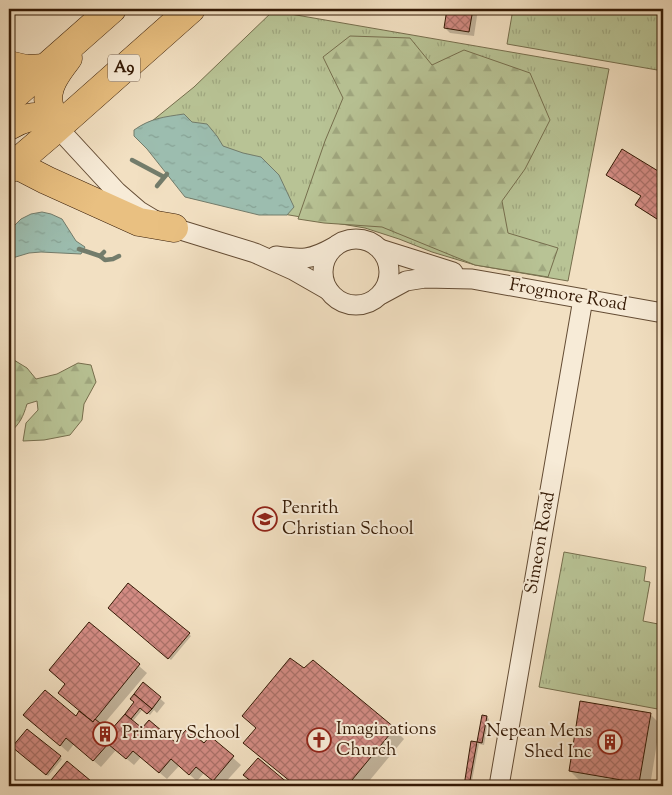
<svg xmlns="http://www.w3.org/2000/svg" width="672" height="795" font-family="'Sorts Mill Goudy',serif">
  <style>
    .grass { fill: url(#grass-tufts); stroke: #766e4d }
    .forest { fill: url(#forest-firs); stroke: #766e4d }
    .water { fill: url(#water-ripples); stroke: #737c6b }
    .shadow { fill: #0003 }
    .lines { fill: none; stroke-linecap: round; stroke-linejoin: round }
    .stream { stroke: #737c6b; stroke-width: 4.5 }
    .building { fill: url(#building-cross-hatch); stroke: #351a05 }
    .minor-casing { stroke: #644c34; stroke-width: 21 }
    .trunk-casing { stroke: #351a05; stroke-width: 29 }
    .minor { stroke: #f7ebd7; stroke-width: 19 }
    .trunk { stroke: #e9c081; stroke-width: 28 }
    .labels { text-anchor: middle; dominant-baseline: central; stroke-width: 4; stroke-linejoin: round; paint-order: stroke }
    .shield { fill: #f7ebd7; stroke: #6f5944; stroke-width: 1 }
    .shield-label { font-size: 16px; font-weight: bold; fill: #351a05 }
    .street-label { font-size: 18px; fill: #351a05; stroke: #f7ebd7 }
    .poi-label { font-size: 18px; fill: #351a05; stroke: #f7ebd7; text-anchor: start }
  </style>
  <defs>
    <pattern id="grass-tufts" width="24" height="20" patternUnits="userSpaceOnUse" patternTransform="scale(1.25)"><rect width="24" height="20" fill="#b8c395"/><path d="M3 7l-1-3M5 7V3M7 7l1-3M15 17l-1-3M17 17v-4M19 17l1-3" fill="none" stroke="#9fa77f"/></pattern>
    <pattern id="forest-firs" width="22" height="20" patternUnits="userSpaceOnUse" patternTransform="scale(1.25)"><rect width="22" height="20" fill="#b8c395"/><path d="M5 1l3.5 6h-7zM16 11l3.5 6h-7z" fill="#9fa77f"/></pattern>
    <pattern id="water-ripples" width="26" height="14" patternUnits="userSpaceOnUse" patternTransform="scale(1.25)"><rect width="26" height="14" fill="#9cbdaf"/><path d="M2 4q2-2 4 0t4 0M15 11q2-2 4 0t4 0" fill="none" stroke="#87a295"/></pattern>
    <pattern id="building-cross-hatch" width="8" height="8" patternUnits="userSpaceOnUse" patternTransform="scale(1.25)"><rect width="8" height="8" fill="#d28b83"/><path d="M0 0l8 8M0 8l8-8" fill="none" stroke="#ab7169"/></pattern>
  </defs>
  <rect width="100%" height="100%" fill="#f2e0c2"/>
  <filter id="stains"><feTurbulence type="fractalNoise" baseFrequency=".004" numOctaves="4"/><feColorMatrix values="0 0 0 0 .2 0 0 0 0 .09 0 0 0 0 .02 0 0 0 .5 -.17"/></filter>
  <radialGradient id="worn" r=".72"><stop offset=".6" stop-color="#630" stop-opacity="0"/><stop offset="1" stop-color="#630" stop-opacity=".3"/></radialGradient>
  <g class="grass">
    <path d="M 513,9 L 663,9 L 663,71 L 507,44 Z"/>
    <path d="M 273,11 L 609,69 L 568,281 L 475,265 L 432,252 L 399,239 L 365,228 L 190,198 L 136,134 L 194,87 Z"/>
    <path d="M 564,552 L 646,567 L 644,581 L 650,582 L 643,621 L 663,625 L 663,710 L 539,687 Z"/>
  </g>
  <g class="forest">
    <path d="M 350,36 L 410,38 L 432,65 L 464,50 L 530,73 L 550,120 L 525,169 L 502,201 L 508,233 L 558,248 L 548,277 L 475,265 L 382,227 L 324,223 L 298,219 L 325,141 L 343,98 L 323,57 Z"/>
    <path d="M 9,357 L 27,368 L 36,379 L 57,374 L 78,363 L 91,365 L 96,382 L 84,404 L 82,420 L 70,435 L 44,440 L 23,441 L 26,423 L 38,410 L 37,401 L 27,404 C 23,417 20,424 9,433 Z"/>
  </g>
  <g class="water">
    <path d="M 184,114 L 192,122 L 207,124 L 217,136 L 223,146 L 243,153 L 261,157 L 279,175 L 294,207 L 287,215 L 259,215 L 185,197 L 147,149 L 134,136 L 134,130 C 151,118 164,117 184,114 Z"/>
    <path d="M 42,212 L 51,214 L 62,219 L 76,241 L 85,247 L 81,254 L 41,252 L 29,253 L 9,259 L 9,231 L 21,219 L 31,214 Z"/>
  </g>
  <g class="shadow">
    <path d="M 449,9 L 478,9 L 474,36 L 450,33 L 445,28 Z"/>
    <path d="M 622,151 L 663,176 L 663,223 L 642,210 L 637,205 L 642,197 L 613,179 L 608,175 Z"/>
    <path d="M 128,585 L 191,636 L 171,660 L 109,608 Z"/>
    <path d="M 89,623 L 147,673 L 102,726 L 110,733 L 136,702 L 144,684 L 165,703 L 157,713 L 154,710 L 150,715 L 143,709 L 132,722 L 142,730 L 175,744 L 204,745 L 210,738 L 241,765 L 222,786 L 219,786 L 204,773 L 197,781 L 179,766 L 167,779 L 141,757 L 134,765 L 116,750 L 101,767 L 74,744 L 68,752 L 33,722 L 76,717 L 80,712 L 66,685 Z"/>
    <path d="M 313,661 L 394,729 L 404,739 L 365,786 L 296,786 L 255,752 L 304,670 Z"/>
    <path d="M 650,714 L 660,724 L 650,786 L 613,786 L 580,781 L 570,771 Z"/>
    <path d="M 483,716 L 487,717 L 489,719 L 484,745 L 479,744 L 471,786 L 466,786 L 465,785 L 472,743 L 478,744 Z"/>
    <path d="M 27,731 L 62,759 L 48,776 L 14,747 Z"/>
  </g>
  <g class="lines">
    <g class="stream">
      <path d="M 132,160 L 164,177"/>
      <path d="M 157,186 L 167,174"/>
      <path d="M 79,249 L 100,256 L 104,252"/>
      <path d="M 100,256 L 105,260 L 113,259 L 119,256"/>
    </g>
  </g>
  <g class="building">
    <path d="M 447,9 L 473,9 L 469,32 L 444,28 Z"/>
    <path d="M 622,149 L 663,174 L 663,209 L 657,219 L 635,205 L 641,196 L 606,175 Z"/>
    <path d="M 128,583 L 190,633 L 168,659 L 108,608 Z"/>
    <path d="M 89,622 L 140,664 L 93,722 L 58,693 L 65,684 L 49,670 Z"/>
    <path d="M 290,658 L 304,668 L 313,660 L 395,728 L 347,786 L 296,786 L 243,743 L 256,728 L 242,716 Z"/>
    <path d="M 143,682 L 161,697 L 152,709 L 134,694 Z"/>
    <path d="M 45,690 L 76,716 L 79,711 L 93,722 L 95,719 L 110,731 L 125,714 L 142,728 L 149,720 L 175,742 L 187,729 L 204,743 L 210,736 L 234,756 L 213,781 L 196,767 L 189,775 L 171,759 L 159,773 L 133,751 L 126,759 L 108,744 L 93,761 L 66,738 L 60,746 L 23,715 Z"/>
    <path d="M 134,694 L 152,709 L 147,714 L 140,708 L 131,719 L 125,714 L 134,702 L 130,699 Z"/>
    <path d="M 580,701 L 651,713 L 639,783 L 569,771 Z"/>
    <path d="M 482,715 L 487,716 L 482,743 L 477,742 Z"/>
    <path d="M 27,729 L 61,756 L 46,775 L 12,747 Z"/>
    <path d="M 471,741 L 477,742 L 469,786 L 464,786 Z"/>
    <path d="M 258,758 L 289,784 L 287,786 L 257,786 L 243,775 Z"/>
    <path d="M 67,761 L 97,786 L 46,786 Z"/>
  </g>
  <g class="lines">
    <g class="minor-casing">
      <g id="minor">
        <path d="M 57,127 L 117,192 L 139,211 L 154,220 L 174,228 L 255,253 L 293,270 L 328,290"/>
        <circle cx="356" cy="272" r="33"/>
        <path d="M 380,249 L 453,272"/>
        <path d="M 276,256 C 302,260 311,260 334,247"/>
        <path d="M 382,294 L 406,281 L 425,278 L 472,279 L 663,313"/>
        <path d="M 499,786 L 583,299"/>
      </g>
    </g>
    <g class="trunk-casing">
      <g id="trunk">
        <path d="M 9,65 L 26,69 L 46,68"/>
        <path d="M 9,100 L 112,9"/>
        <path d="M 9,126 C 19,120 36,113 48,119 C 51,121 54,125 57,127"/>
        <path d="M 57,127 C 55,120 51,112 49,105 C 45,87 58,71 68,58"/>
        <path d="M 15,164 L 46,180 L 139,222 L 174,228"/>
        <path d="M 9,169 L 50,134 L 191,9"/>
      </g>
    </g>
    <use href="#minor" class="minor"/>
    <use href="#trunk" class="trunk"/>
  </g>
  <defs>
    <g id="school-ring" transform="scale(1.25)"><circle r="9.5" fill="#f7ebd7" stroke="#8f2418" stroke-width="1.5"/><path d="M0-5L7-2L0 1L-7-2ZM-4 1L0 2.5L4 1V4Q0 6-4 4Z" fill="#8f2418"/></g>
    <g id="building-ring" transform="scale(1.25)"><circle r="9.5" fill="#f7ebd7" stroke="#8f2418" stroke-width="1.5"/><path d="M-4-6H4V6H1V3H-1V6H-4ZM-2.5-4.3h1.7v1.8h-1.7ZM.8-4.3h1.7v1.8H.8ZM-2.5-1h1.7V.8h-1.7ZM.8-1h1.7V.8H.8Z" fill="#8f2418"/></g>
    <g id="church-ring" transform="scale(1.25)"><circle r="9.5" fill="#f7ebd7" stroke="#8f2418" stroke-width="1.5"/><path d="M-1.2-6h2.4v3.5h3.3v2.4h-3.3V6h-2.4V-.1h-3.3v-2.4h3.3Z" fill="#8f2418"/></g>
  </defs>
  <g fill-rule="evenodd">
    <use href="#school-ring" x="265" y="519"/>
    <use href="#building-ring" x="105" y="734"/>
    <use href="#church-ring" x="319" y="740"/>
    <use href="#building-ring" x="610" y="742"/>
  </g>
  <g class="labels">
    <rect class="shield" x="108" y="54.5" width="32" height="27" rx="4"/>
    <g class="shield-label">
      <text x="124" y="68">A9</text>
    </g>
    <g class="street-label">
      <text transform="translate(568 296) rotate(10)">Frogmore Road</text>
      <text transform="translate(541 543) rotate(-80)">Simeon Road</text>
    </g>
    <g class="poi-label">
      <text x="282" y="509">Penrith<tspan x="282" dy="21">Christian School</tspan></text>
      <text x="336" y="730">Imaginations<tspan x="336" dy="21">Church</tspan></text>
      <text x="592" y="732" text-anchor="end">Nepean Mens<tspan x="592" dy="21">Shed Inc</tspan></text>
      <text x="122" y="734">Primary School</text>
    </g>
  </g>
  <rect width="672" height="795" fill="none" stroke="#f2e0c2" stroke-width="30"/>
  <rect x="10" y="10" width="652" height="775" fill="none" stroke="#351a05" stroke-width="2.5"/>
  <rect x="15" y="15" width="642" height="765" fill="none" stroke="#351a05"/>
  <rect width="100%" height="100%" filter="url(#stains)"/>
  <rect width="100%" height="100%" fill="url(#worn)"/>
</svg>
